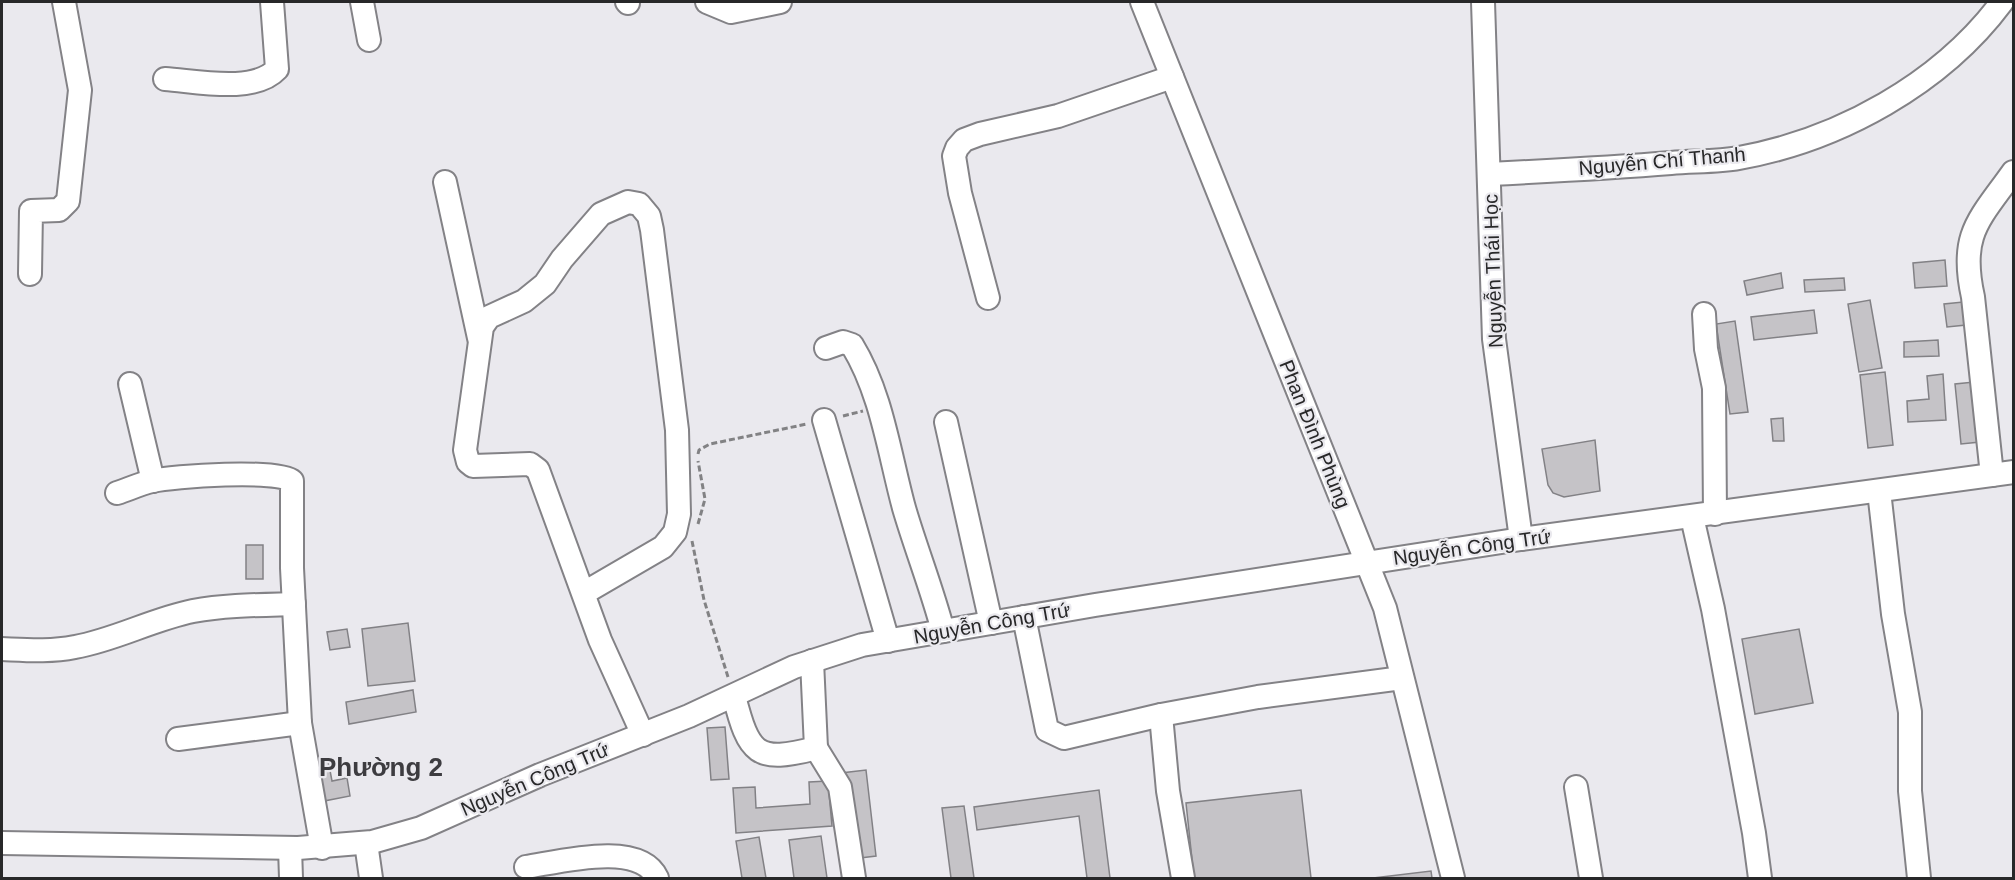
<svg xmlns="http://www.w3.org/2000/svg" width="2015" height="880" font-family="Arial,sans-serif">
  <style>
    .building { fill: #c5c3c7; stroke: #828185; stroke-width: 1.5 }
    .lines { fill: none; stroke-linecap: round; stroke-linejoin: round }
    .minor-casing { stroke: #838286; stroke-width: 26 }
    .path { stroke: #828284; stroke-width: 3; stroke-dasharray: 6 3; stroke-linecap: butt }
    .minor { stroke: #fff; stroke-width: 22 }
    .labels { text-anchor: middle; stroke-width: 4.5; stroke-linejoin: round; paint-order: stroke }
    .street-label { font-size: 20px; fill: #282829; stroke: #eae9ee }
    .district-label { font-size: 26px; font-weight: bold; fill: #3d3c40; stroke: #eae9ee }
  </style>
  <rect width="100%" height="100%" fill="#eae9ee"/>
  <g class="building">
    <polygon points="1945,260 1947,286 1915,288 1913,263"/>
    <polygon points="1781,273 1783,288 1747,295 1744,281"/>
    <polygon points="1844,278 1845,290 1805,292 1804,280"/>
    <polygon points="1870,300 1882,368 1859,372 1848,304"/>
    <polygon points="1963,302 1966,325 1947,327 1944,304"/>
    <polygon points="1814,310 1817,333 1754,340 1751,317"/>
    <polygon points="1735,321 1748,412 1730,414 1716,324"/>
    <polygon points="1938,340 1939,356 1904,357 1904,342"/>
    <polygon points="1885,372 1893,445 1868,448 1860,375"/>
    <polygon points="1943,374 1946,420 1908,422 1907,401 1929,399 1927,376"/>
    <polygon points="1974,382 1980,442 1961,444 1955,384"/>
    <polygon points="1783,418 1784,441 1773,441 1771,419"/>
    <polygon points="1595,440 1600,491 1564,497 1553,493 1548,485 1542,449"/>
    <rect x="246" y="545" width="17" height="34"/>
    <polygon points="408,623 415,681 368,686 362,629"/>
    <polygon points="347,629 350,647 330,650 327,632"/>
    <polygon points="1799,629 1813,703 1755,714 1742,639"/>
    <polygon points="413,690 416,712 349,724 346,702"/>
    <polygon points="725,727 729,779 711,780 707,728"/>
    <polygon points="328,760 332,781 347,778 350,796 324,801 316,763"/>
    <polygon points="866,770 876,856 852,859 841,773"/>
    <polygon points="828,781 832,826 736,833 733,788 755,787 756,808 810,804 809,782"/>
    <polygon points="1099,790 1110,878 1087,878 1079,816 977,830 974,807"/>
    <polygon points="1301,790 1311,878 1194,878 1186,803"/>
    <polygon points="964,806 974,878 951,878 942,808"/>
    <polygon points="821,836 827,878 794,878 789,840"/>
    <polygon points="759,837 766,878 742,878 736,841"/>
    <polygon points="1431,871 1432,878 1373,878"/>
  </g>
  <g class="lines">
    <g class="minor-casing">
      <g id="minor">
        <polyline points="362,2 369,40"/>
        <polyline points="627,2 628,3"/>
        <polyline points="707,2 731,12 780,2"/>
        <polyline points="1142,2 1385,608 1453,878"/>
        <polyline points="1483,2 1494,339 1521,539"/>
        <path d="M165,79C196,81 254,94 277,69L272,2"/>
        <path d="M1489,174C1550,171 1610,168 1671,163C1693,161 1717,162 1739,158C1839,140 1941,84 2002,2"/>
        <polyline points="445,182 479,338"/>
        <polyline points="30,274 31,211 59,210 68,201 80,90 64,2"/>
        <polyline points="988,298 960,193 954,156 957,148 964,140 980,134 1058,116 1172,77"/>
        <polyline points="1704,314 1706,349 1714,388 1715,514"/>
        <path d="M826,348L843,342L852,345C882,394 889,453 904,508C916,549 932,589 943,631"/>
        <polyline points="130,384 153,481"/>
        <polyline points="824,420 888,641"/>
        <polyline points="946,422 991,623"/>
        <path d="M1992,475L1973,297C1959,234 1979,220 2013,172"/>
        <polyline points="1879,491 1893,614 1910,712 1910,791 1919,878"/>
        <path d="M117,493C129,489 140,484 152,481C172,476 280,469 292,481V568L300,723L322,848"/>
        <polyline points="1692,517 1713,609 1754,833 1760,878"/>
        <polyline points="584,593 663,547 675,532 679,514 677,430 652,230 649,216 639,204 628,202 601,214 562,259 545,284 524,301 489,317 482,327 465,450 468,462 473,466 530,464 538,470 600,640 643,735"/>
        <polyline points="1024,617 1047,730 1064,738 1161,715"/>
        <path d="M2,649C26,650 50,652 75,647C115,640 153,619 193,611C226,605 260,605 294,604"/>
        <path d="M734,696C749,754 756,764 816,748L812,661"/>
        <polyline points="178,739 300,723"/>
        <polyline points="816,748 840,787 854,878"/>
        <polyline points="1576,787 1591,878"/>
        <polyline points="2,843 298,848 372,842 421,828 540,775 689,716 794,667 862,645 1095,605 1521,539 2014,472"/>
        <polyline points="366,843 371,878"/>
        <polyline points="290,848 291,878"/>
        <path d="M526,867C559,862 640,840 657,878"/>
        <polyline points="1183,878 1168,791 1161,715 1258,697 1402,678"/>
      </g>
    </g>
    <g class="path">
      <polyline points="843,416 863,411"/>
      <polyline points="698,454 699,450 710,444 807,424"/>
      <polyline points="698,524 705,499 698,461"/>
      <polyline points="692,541 704,600 728,677"/>
    </g>
    <use href="#minor" class="minor"/>
  </g>
  <g class="labels">
    <g class="street-label">
      <text transform="translate(1662 161) rotate(-5)" y="7">Nguyễn Chí Thanh</text>
      <text transform="translate(1493 271) rotate(-92)" y="7">Nguyễn Thái Học</text>
      <text transform="translate(1315 434) rotate(68)" y="7">Phan Đình Phùng</text>
      <text transform="translate(1472 547) rotate(-8)" y="7">Nguyễn Công Trứ</text>
      <text transform="translate(992 623) rotate(-10)" y="7">Nguyễn Công Trứ</text>
      <text transform="translate(535 779) rotate(-23)" y="7">Nguyễn Công Trứ</text>
    </g>
    <g class="district-label">
      <text x="381" y="776">Phường 2</text>
    </g>
  </g>
  <rect width="2015" height="880" fill="none" stroke="#282829" stroke-width="6"/>
</svg>
